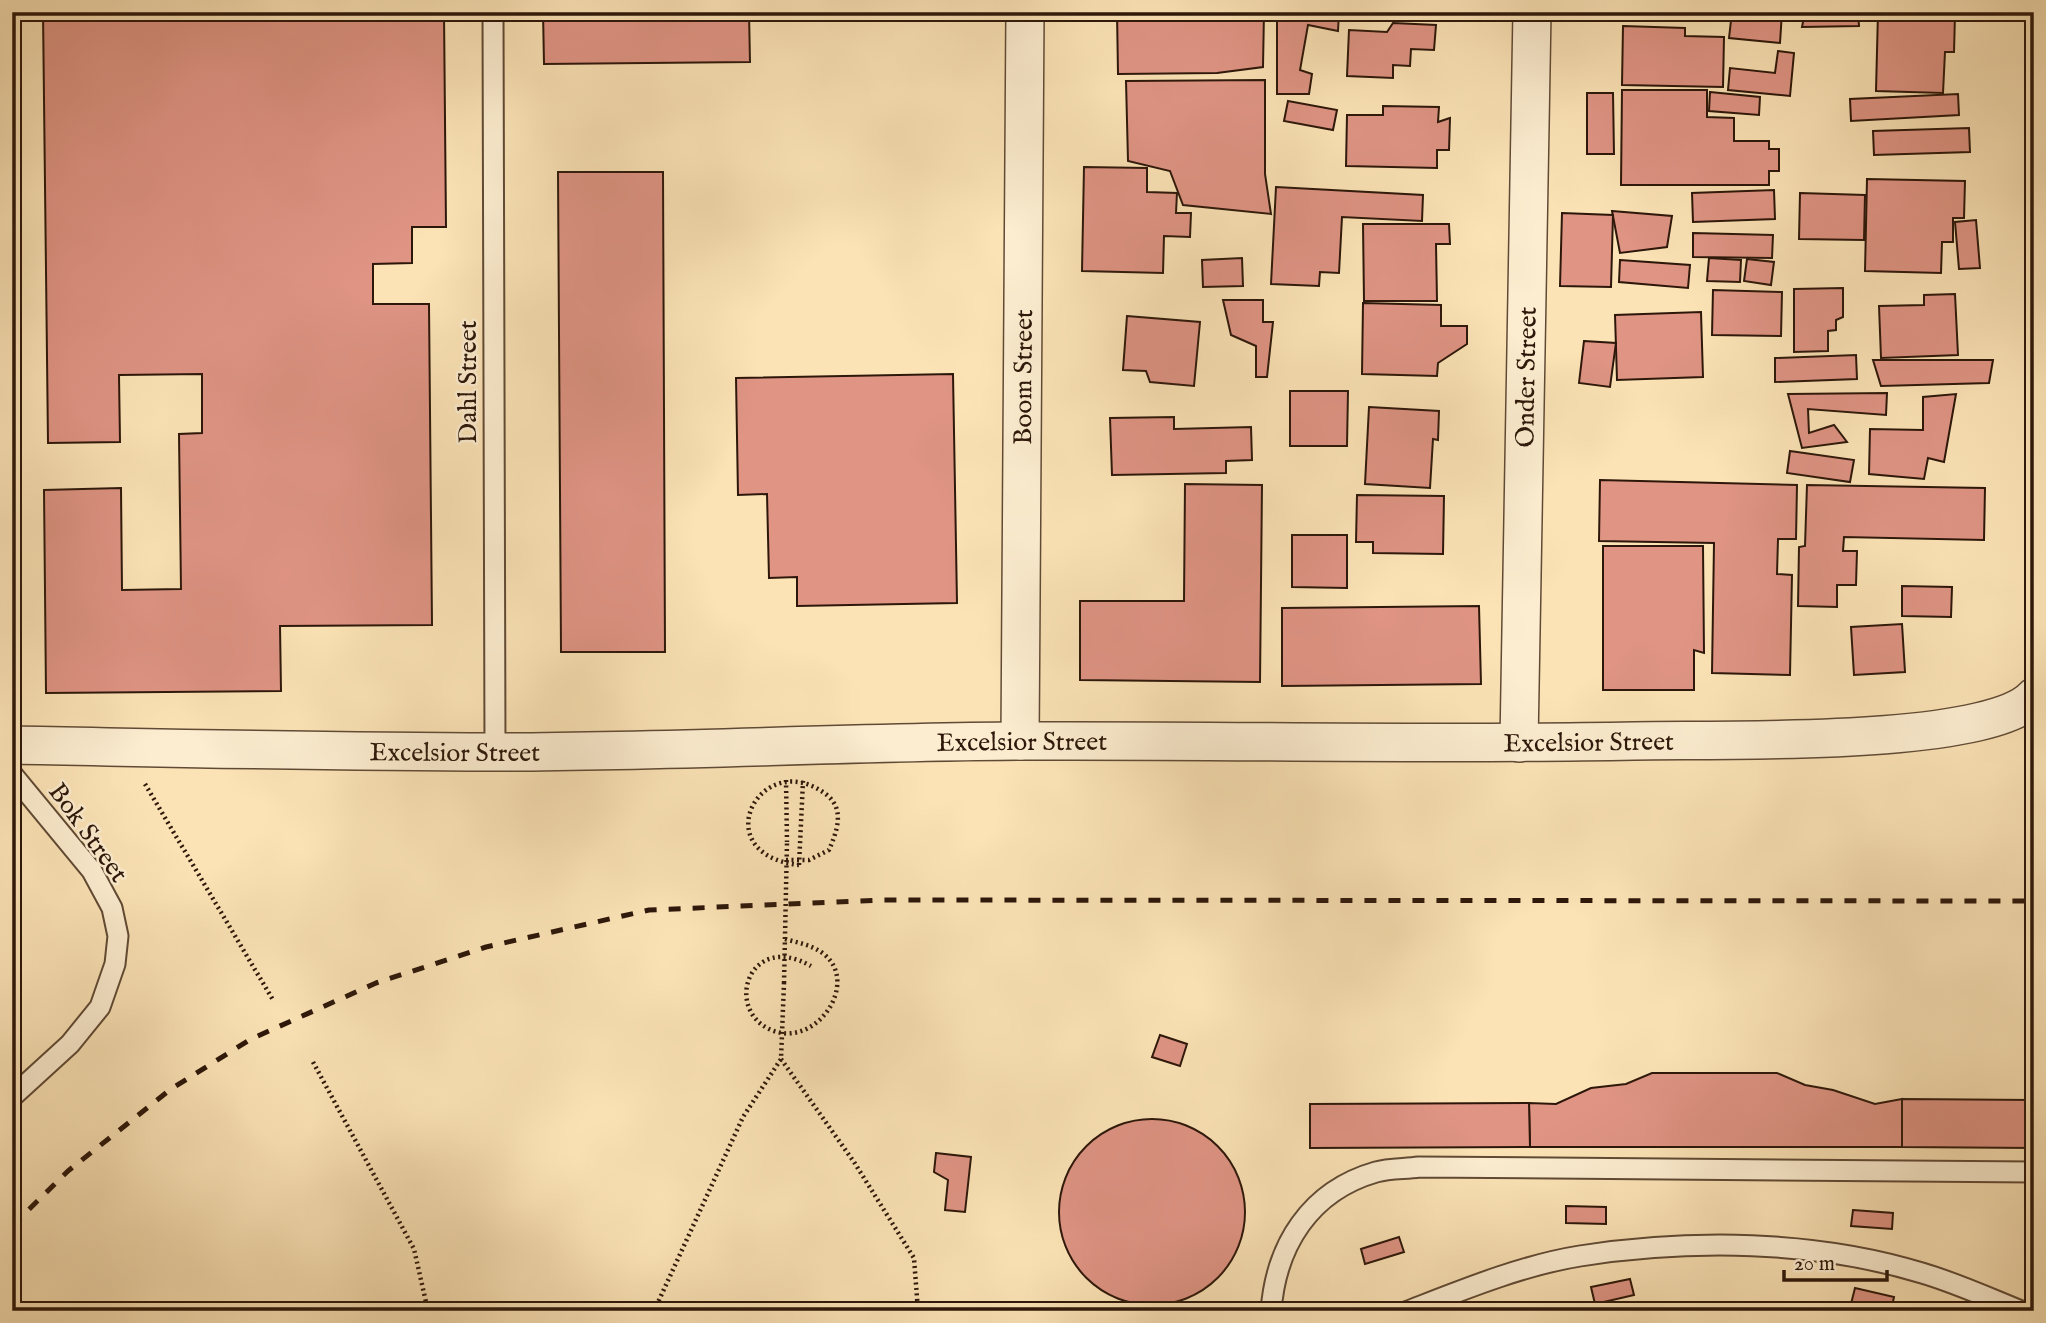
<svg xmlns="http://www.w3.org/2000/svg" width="2046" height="1323" font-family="'IM FELL English',serif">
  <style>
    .building { fill: #df9484; stroke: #2d170a; stroke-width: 2 }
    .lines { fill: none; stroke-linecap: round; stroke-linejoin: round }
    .lane-casing { stroke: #604a35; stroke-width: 23 }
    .street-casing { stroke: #604a35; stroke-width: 40 }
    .path { stroke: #2d170a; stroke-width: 4.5; stroke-dasharray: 2 3.5; stroke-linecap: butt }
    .lane { stroke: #fcedd0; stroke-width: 19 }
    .street { stroke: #fcedd0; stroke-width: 37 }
    .rail { stroke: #2d170a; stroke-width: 5; stroke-dasharray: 12 12; stroke-linecap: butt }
    .path-bridge { stroke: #2d170a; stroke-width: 4.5; stroke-dasharray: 2 3.5; stroke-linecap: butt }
    .labels { text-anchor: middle; stroke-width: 5; stroke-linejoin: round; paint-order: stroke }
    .street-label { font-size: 26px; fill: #2d170a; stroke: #fcedd0 }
  </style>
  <rect width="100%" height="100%" fill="#fbe3b6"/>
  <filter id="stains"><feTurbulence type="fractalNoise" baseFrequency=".00286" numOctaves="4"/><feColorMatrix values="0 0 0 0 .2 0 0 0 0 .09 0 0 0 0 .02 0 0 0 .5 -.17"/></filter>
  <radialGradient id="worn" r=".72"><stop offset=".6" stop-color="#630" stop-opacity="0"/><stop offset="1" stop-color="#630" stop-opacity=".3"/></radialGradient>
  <g class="building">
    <polygon points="43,12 444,12 446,227 412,227 412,263 373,264 373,304 429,304 432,625 280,626 281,691 46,693 44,490 121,488 122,590 181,589 179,434 202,433 202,374 119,375 120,442 48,443"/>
    <polygon points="543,12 749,12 750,62 544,64"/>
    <polygon points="1117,12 1264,12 1263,67 1217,73 1118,74"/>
    <polygon points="1277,12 1339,12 1338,31 1308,25 1300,70 1312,74 1309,94 1277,94"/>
    <polygon points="1732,12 1782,12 1780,43 1729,38"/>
    <polygon points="1805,12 1858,12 1859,26 1802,27"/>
    <polygon points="1878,12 1955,15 1954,52 1945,52 1943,93 1876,91"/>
    <polygon points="1393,23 1436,25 1434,50 1411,49 1410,66 1393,65 1393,78 1347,76 1349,30 1387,32"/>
    <polygon points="1623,26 1685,28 1685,36 1724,37 1723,87 1622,85"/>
    <polygon points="1778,51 1794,53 1790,96 1728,90 1730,68 1775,73"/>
    <polygon points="1265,80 1265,174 1271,214 1183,205 1170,171 1128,161 1126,81"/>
    <polygon points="1622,90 1707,90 1707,117 1734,118 1734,141 1769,141 1769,149 1779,149 1779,171 1769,171 1769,185 1621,185"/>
    <polygon points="1710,92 1760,97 1759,115 1709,111"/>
    <polygon points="1587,93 1613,93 1614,154 1587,154"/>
    <polygon points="1958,94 1959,115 1851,121 1850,99"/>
    <polygon points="1288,101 1337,110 1333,130 1284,121"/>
    <polygon points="1383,106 1439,107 1438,122 1450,118 1449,150 1437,150 1437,168 1346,166 1347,115 1383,115"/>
    <polygon points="1969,128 1970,152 1874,155 1873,131"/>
    <polygon points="1084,167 1147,168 1147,192 1177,193 1176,213 1191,213 1190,237 1164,236 1163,273 1082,271"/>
    <polygon points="558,172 663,172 665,652 561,652"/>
    <polygon points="1867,179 1965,181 1964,218 1953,218 1953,242 1942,242 1941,273 1865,271"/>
    <polygon points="1276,187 1423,195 1422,221 1342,217 1339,273 1320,272 1319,286 1271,284"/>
    <polygon points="1774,190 1775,219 1693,222 1692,193"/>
    <polygon points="1800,193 1865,195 1864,240 1799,239"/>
    <polygon points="1612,211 1672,216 1667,247 1620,253"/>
    <polygon points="1562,213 1613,215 1611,287 1560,286"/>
    <polygon points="1976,220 1980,268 1959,269 1955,222"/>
    <polygon points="1363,224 1449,224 1450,244 1436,244 1437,301 1364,301"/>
    <polygon points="1693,233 1773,235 1772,258 1693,257"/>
    <polygon points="1242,258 1243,286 1203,287 1202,260"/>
    <polygon points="1709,258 1741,260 1740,282 1707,281"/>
    <polygon points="1747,259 1774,262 1771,285 1744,281"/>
    <polygon points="1620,260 1690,265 1688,288 1619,282"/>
    <polygon points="1843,288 1843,317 1836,320 1836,330 1828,331 1828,351 1794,352 1794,289"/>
    <polygon points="1713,290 1782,292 1781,336 1712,335"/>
    <polygon points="1955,294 1958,355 1881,358 1879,306 1924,305 1924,295"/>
    <polygon points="1223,300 1263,300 1263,322 1273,322 1267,377 1256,377 1256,346 1231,335"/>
    <polygon points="1363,303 1441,305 1441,326 1467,326 1467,344 1438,363 1437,376 1362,374"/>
    <polygon points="1701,312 1703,377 1617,380 1615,315"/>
    <polygon points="1127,316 1200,322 1194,386 1150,382 1146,371 1123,370"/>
    <polygon points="1584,341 1616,343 1610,387 1579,383"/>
    <polygon points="1856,355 1857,379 1775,382 1775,358"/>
    <polygon points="1873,360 1993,360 1989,383 1881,386"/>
    <polygon points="953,374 957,603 797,606 797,577 769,578 767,494 738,495 736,378"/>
    <polygon points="1290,391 1348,391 1347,446 1290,446"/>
    <polygon points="1887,393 1886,415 1808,409 1809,433 1834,425 1847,442 1802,448 1788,394"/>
    <polygon points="1956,394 1944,462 1928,458 1924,479 1869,474 1870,429 1923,430 1923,397"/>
    <polygon points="1369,407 1439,411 1438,440 1433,439 1430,488 1365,484"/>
    <polygon points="1174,417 1174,429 1251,427 1252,460 1226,461 1226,473 1112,475 1110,418"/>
    <polygon points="1790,451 1854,460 1850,482 1787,473"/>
    <polygon points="1600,480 1797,485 1796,539 1778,539 1777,574 1792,575 1790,675 1712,673 1714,543 1599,541"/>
    <polygon points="1185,484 1262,485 1260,682 1080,680 1080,601 1184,601"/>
    <polygon points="1807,485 1985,488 1984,540 1844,537 1843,551 1857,551 1856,585 1837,585 1837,607 1798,606 1799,547 1805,546"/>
    <polygon points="1357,495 1444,496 1443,554 1373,553 1373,542 1356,542"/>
    <polygon points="1292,535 1347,535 1347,588 1292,587"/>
    <polygon points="1603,546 1703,546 1704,653 1694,650 1694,690 1603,690"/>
    <polygon points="1902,586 1952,587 1951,617 1902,616"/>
    <polygon points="1479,606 1481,684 1282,686 1282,608"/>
    <polygon points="1902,624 1905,672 1854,675 1851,627"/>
    <polygon points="1160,1035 1187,1044 1180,1066 1152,1057"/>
    <polygon points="1652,1073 1777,1073 1805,1085 1833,1090 1875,1104 1902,1099 1902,1147 1530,1147 1529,1103 1556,1104 1591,1088 1626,1084"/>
    <polygon points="1902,1099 2034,1100 2034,1148 1902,1147"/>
    <polygon points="1529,1103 1530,1147 1310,1148 1310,1104"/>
    <circle cx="1152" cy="1212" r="93"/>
    <polygon points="936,1153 971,1157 965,1212 945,1210 948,1180 934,1172"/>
    <polygon points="1566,1206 1606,1207 1606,1224 1566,1223"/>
    <polygon points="1853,1210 1893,1213 1892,1229 1851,1226"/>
    <polygon points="1399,1237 1404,1252 1365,1264 1361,1249"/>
    <polygon points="1630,1279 1634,1295 1595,1304 1591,1287"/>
    <polygon points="1855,1288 1894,1297 1891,1311 1851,1304"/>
  </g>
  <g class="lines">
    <g class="lane-casing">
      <g id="lane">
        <polyline points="493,12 495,752"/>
        <polyline points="12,774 92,871 112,908 118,936 115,964 100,1007 70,1044 12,1097"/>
        <path d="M1271,1311C1276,1245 1310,1191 1376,1172C1389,1168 1405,1169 1419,1167L2034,1172"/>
        <path d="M1408,1311C1462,1290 1523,1265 1580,1256C1691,1239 1814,1240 1922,1273C1956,1283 1989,1298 2021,1311"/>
      </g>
    </g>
    <g class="street-casing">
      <g id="street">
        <path id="s1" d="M1020,741L1025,12"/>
        <path id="s2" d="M1519,743L1532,12"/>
        <path id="s3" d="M12,745C172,748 332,752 492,752C668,752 845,742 1022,741C1226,740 1430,745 1634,741C1711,739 1987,748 2034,697"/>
      </g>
    </g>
    <g class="path">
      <polyline points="786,780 787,842"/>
      <polyline points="145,784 273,1000"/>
      <polyline points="799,865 803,781"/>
      <polyline points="781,1059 854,1162 914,1258 918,1311"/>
      <polyline points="313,1062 414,1249 428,1311"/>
      <polyline points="654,1311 743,1117 781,1059 784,983"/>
    </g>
    <use href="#lane" class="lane"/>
    <use href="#street" class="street"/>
    <polyline class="rail" points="12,1226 68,1171 171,1089 251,1039 376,983 486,947 649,910 883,900 2034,901"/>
    <g class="path-bridge">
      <path d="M786,860H809L829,850C837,831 845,810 827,795C761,744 703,854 799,865"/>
      <path d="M785,939C799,943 813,945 825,955C860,985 814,1051 769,1029C724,1007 750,931 811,966"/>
      <polyline points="784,983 787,842"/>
    </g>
  </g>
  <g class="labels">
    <g class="street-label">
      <text dy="9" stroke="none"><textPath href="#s1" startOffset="364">Boom Street</textPath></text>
      <text dy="9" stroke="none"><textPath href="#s2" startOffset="366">Onder Street</textPath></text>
      <text transform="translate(467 382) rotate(-90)" y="9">Dahl Street</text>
      <text dy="9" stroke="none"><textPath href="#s3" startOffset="1577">Excelsior Street</textPath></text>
      <text dy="9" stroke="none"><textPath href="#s3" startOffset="1010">Excelsior Street</textPath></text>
      <text dy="9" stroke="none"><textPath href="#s3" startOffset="443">Excelsior Street</textPath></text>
      <text transform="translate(89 832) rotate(54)" y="9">Bok Street</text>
    </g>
  </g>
  <rect width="2046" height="1323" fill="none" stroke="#fbe3b6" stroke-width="42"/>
  <rect x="14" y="14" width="2018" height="1295" fill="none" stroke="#2d170a" stroke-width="3.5"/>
  <rect x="21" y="21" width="2004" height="1281" fill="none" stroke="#2d170a" stroke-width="2"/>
  <path d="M1784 1270v10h103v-10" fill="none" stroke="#2d170a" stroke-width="3.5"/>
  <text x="1794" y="1270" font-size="21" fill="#2d170a" stroke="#fcedd0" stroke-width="5" paint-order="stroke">20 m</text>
  <rect width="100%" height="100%" filter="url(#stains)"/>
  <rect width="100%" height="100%" fill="url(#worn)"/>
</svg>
